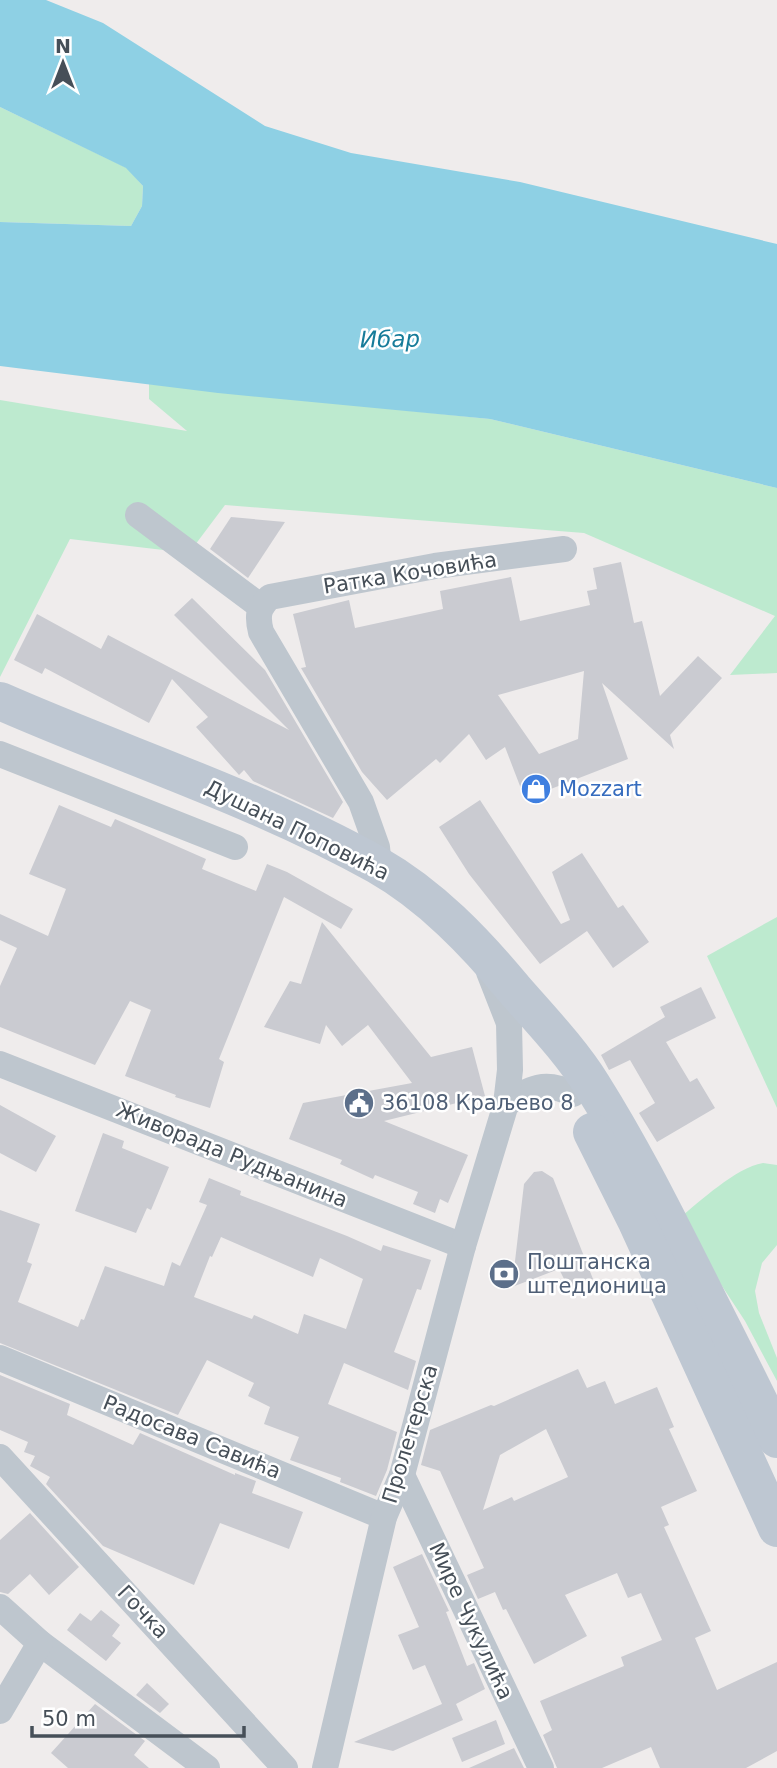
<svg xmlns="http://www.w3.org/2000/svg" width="777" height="1768" font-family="'DejaVu Sans',sans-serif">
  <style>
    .green { fill: #bdeacf }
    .water { fill: #8ed0e4 }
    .building { fill: #cacbd1; fill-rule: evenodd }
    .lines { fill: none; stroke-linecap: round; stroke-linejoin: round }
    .street { stroke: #bec6ce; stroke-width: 26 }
    .secondary { stroke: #bec7d2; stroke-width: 38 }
    .labels { text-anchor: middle; stroke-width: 5; stroke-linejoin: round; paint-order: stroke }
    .street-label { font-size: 21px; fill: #464f58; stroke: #fff }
    .shop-label { font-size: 21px; fill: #366cbe; stroke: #fff; text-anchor: start }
    .service-label { font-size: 21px; fill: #4e5e75; stroke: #fff; text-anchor: start }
    .water-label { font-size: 23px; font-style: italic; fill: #177c9a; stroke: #fff }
  </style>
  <rect width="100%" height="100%" fill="#efecec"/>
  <g class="green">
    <polygon points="0,107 127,168 143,186 142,206 131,226 0,222"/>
    <polygon points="149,384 490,419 777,488 777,673 730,675 775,616 584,533 225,505 189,553 70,539 0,677 0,400 187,431 149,399"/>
    <polygon points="777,917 777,1108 707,956"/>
    <path d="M763,1163L777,1165V1245L762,1263L755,1291L759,1313L777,1358V1381L745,1321L678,1219C701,1201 735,1168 763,1163Z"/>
  </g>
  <polygon class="water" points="0,0 46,0 103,23 265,126 351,153 520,182 777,244 777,488 490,419 218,393 0,366 0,222 131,226 142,206 143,186 126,168 0,107"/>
  <g class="building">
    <polygon points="231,517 285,522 248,578 210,549"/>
    <path d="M621,562L634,623L642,621L660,696L698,656L722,678L670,735L674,749L602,683L628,759L525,799L505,747L486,760L469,734L440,763L436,759L387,800L362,772L301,668L306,667L293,614L349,600L355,628L443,609L440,591L511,577L520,621L590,605L587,591L597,589L593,568ZM584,671L578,739L539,754L498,695Z"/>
    <polygon points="192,598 265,670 343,802 333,818 253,781 244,770 239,775 196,727 208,717 172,679 149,723 45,668 42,674 14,660 37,614 101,649 108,635 289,730 174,615"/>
    <polygon points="480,800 561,924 570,920 552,872 582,853 618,908 623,905 649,942 613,968 587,931 540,964 469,874 439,827"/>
    <polygon points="59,805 111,827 115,819 206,859 202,869 256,891 267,864 287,872 353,909 341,929 284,897 219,1059 224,1062 210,1108 175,1097 176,1095 125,1076 151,1010 130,1001 95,1065 0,1027 0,986 17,948 0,940 0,914 48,936 66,889 29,874"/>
    <polygon points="322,922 431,1057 472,1047 485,1096 384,1121 468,1155 448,1203 440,1199 435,1213 413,1204 418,1192 375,1175 373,1179 340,1164 342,1160 289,1139 303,1103 412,1083 368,1025 342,1046 326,1025 320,1044 264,1027 290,981 301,984"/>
    <polygon points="701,987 716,1018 666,1042 690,1082 697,1078 715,1108 657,1142 639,1113 655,1103 630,1060 609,1070 601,1055 665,1017 660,1007"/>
    <polygon points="0,1105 56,1136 36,1172 0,1153"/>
    <polygon points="103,1133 124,1141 122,1148 169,1167 151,1210 147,1208 136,1233 75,1211"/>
    <polygon points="542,1171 553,1178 593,1279 570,1291 559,1269 512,1287 524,1184 534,1172"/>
    <path d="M209,1178L241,1191L240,1195L347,1236L381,1251L383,1245L431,1260L421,1290L417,1289L394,1352L416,1361L408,1390L344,1363L328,1404L397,1432L387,1470L376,1496L340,1482L341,1478L290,1460L299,1437L264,1424L270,1407L248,1396L254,1383L207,1360L178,1415L0,1343V1210L40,1224L27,1262L32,1264L18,1302L78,1327L81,1319L84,1320L105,1266L164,1286L172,1262L180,1266L207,1205L199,1202ZM221,1237L313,1277L320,1258L363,1279L346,1329L304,1314L298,1334L254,1315L252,1319L194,1297L210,1256L212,1257Z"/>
    <path d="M578,1369L587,1388L605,1381L615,1404L657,1387L674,1427L669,1429L697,1491L661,1507L669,1525L664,1527L711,1631L695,1638L717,1690L777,1662V1751L746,1768H660L651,1747L602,1768H557L543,1735L552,1730L540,1701L624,1666L621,1657L662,1640L641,1593L628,1598L617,1573L565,1595L587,1636L534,1664L506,1609L503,1610L495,1592L478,1599L467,1575L484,1568L440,1471L421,1465L430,1430L491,1405L494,1406ZM546,1429L568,1477L514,1501L512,1497L483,1510L500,1455Z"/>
    <polygon points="0,1375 70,1404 67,1415 133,1445 140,1433 235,1475 235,1473 256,1481 252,1493 303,1512 289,1549 220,1523 194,1585 103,1546 46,1484 50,1477 30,1466 35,1456 24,1452 28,1442 0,1430"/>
    <polygon points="30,1513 79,1567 49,1595 30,1574 8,1594 0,1592 0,1540"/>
    <polygon points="422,1554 449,1611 446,1612 467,1666 474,1663 485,1689 456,1704 463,1720 393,1751 354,1742 442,1704 425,1665 413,1670 398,1635 419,1627 393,1567"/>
    <polygon points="101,1610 120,1625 112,1636 121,1643 106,1661 67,1630 80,1613 91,1621"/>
    <polygon points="147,1683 169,1704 160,1713 136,1695"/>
    <polygon points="95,1704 145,1741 134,1755 149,1768 68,1768 51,1753"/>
    <polygon points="496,1720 505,1744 462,1762 452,1738"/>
    <polygon points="514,1748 524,1768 469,1768"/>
  </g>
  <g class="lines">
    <g class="street">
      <polyline points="138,515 260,606"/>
      <polyline points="0,754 235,847"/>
      <path d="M379,866L377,847L361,802L261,632C257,616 258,608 270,597L435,566L564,549"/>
      <polyline points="0,1064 463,1246"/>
      <path d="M506,1104C531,1088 545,1080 573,1094"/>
      <polyline points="0,1358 384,1517"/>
      <polyline points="0,1457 285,1768"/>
      <polyline points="402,1475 541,1768"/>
      <polyline points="0,1607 40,1643 207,1768"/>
      <polyline points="0,1711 40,1643"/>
      <polyline points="325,1768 384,1517 402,1475 463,1246 506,1104 510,1070 509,1023 489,972"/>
    </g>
    <g class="secondary">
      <path d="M0,701C125,756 257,798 377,865C430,895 475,942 514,989C541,1020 570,1050 592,1085C633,1150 667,1219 702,1288C727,1338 753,1388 777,1439"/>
      <polyline points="592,1132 637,1222 777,1528"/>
    </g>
  </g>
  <defs>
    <g id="shop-disc" transform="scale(1.575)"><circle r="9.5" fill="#3f7fe0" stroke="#fff"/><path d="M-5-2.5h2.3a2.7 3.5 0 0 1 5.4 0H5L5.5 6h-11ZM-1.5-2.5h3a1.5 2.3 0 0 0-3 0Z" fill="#fff"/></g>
    <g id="civic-disc" transform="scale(1.575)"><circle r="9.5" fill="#5c6f8a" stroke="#fff"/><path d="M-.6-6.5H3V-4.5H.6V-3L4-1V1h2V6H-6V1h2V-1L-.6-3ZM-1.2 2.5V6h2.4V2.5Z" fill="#fff"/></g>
    <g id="bank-disc" transform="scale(1.575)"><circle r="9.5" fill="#5c6f8a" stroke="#fff"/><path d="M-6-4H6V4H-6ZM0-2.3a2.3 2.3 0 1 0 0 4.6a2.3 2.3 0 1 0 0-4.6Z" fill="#fff"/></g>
  </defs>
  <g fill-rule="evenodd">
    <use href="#shop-disc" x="536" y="789"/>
    <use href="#civic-disc" x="359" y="1103"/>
    <use href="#bank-disc" x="504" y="1274"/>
  </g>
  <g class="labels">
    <g class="street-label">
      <text transform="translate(410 573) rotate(-9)" y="7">Ратка Кочовића</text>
      <text transform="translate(297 830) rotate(26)" y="7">Душана Поповића</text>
      <text transform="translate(232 1155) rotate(22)" y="7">Живорада Рудњанина</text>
      <text transform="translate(410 1434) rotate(-73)" y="7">Пролетерска</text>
      <text transform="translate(192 1437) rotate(22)" y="7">Радосава Савића</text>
      <text transform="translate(143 1612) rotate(47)" y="7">Гочка</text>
      <text transform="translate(471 1621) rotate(65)" y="7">Мире Чукулића</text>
    </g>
    <g class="shop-label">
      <text x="559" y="796">Mozzart</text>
    </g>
    <g class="service-label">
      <text x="382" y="1110">36108 Краљево 8</text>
      <text x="527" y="1269">Поштанска<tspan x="527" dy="24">штедионица</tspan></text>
    </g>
    <g class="water-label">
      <text transform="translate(390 339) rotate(-1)" y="8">Ибар</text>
    </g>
  </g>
  <g transform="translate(63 63)" stroke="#ffffff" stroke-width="5" paint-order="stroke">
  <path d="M0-5L12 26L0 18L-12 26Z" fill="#464f58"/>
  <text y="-10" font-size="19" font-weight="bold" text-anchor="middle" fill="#464f58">N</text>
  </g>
  <path d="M32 1726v10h212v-10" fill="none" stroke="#464f58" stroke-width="3.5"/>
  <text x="42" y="1726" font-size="21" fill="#464f58" stroke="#ffffff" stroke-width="5" paint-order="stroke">50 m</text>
</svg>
